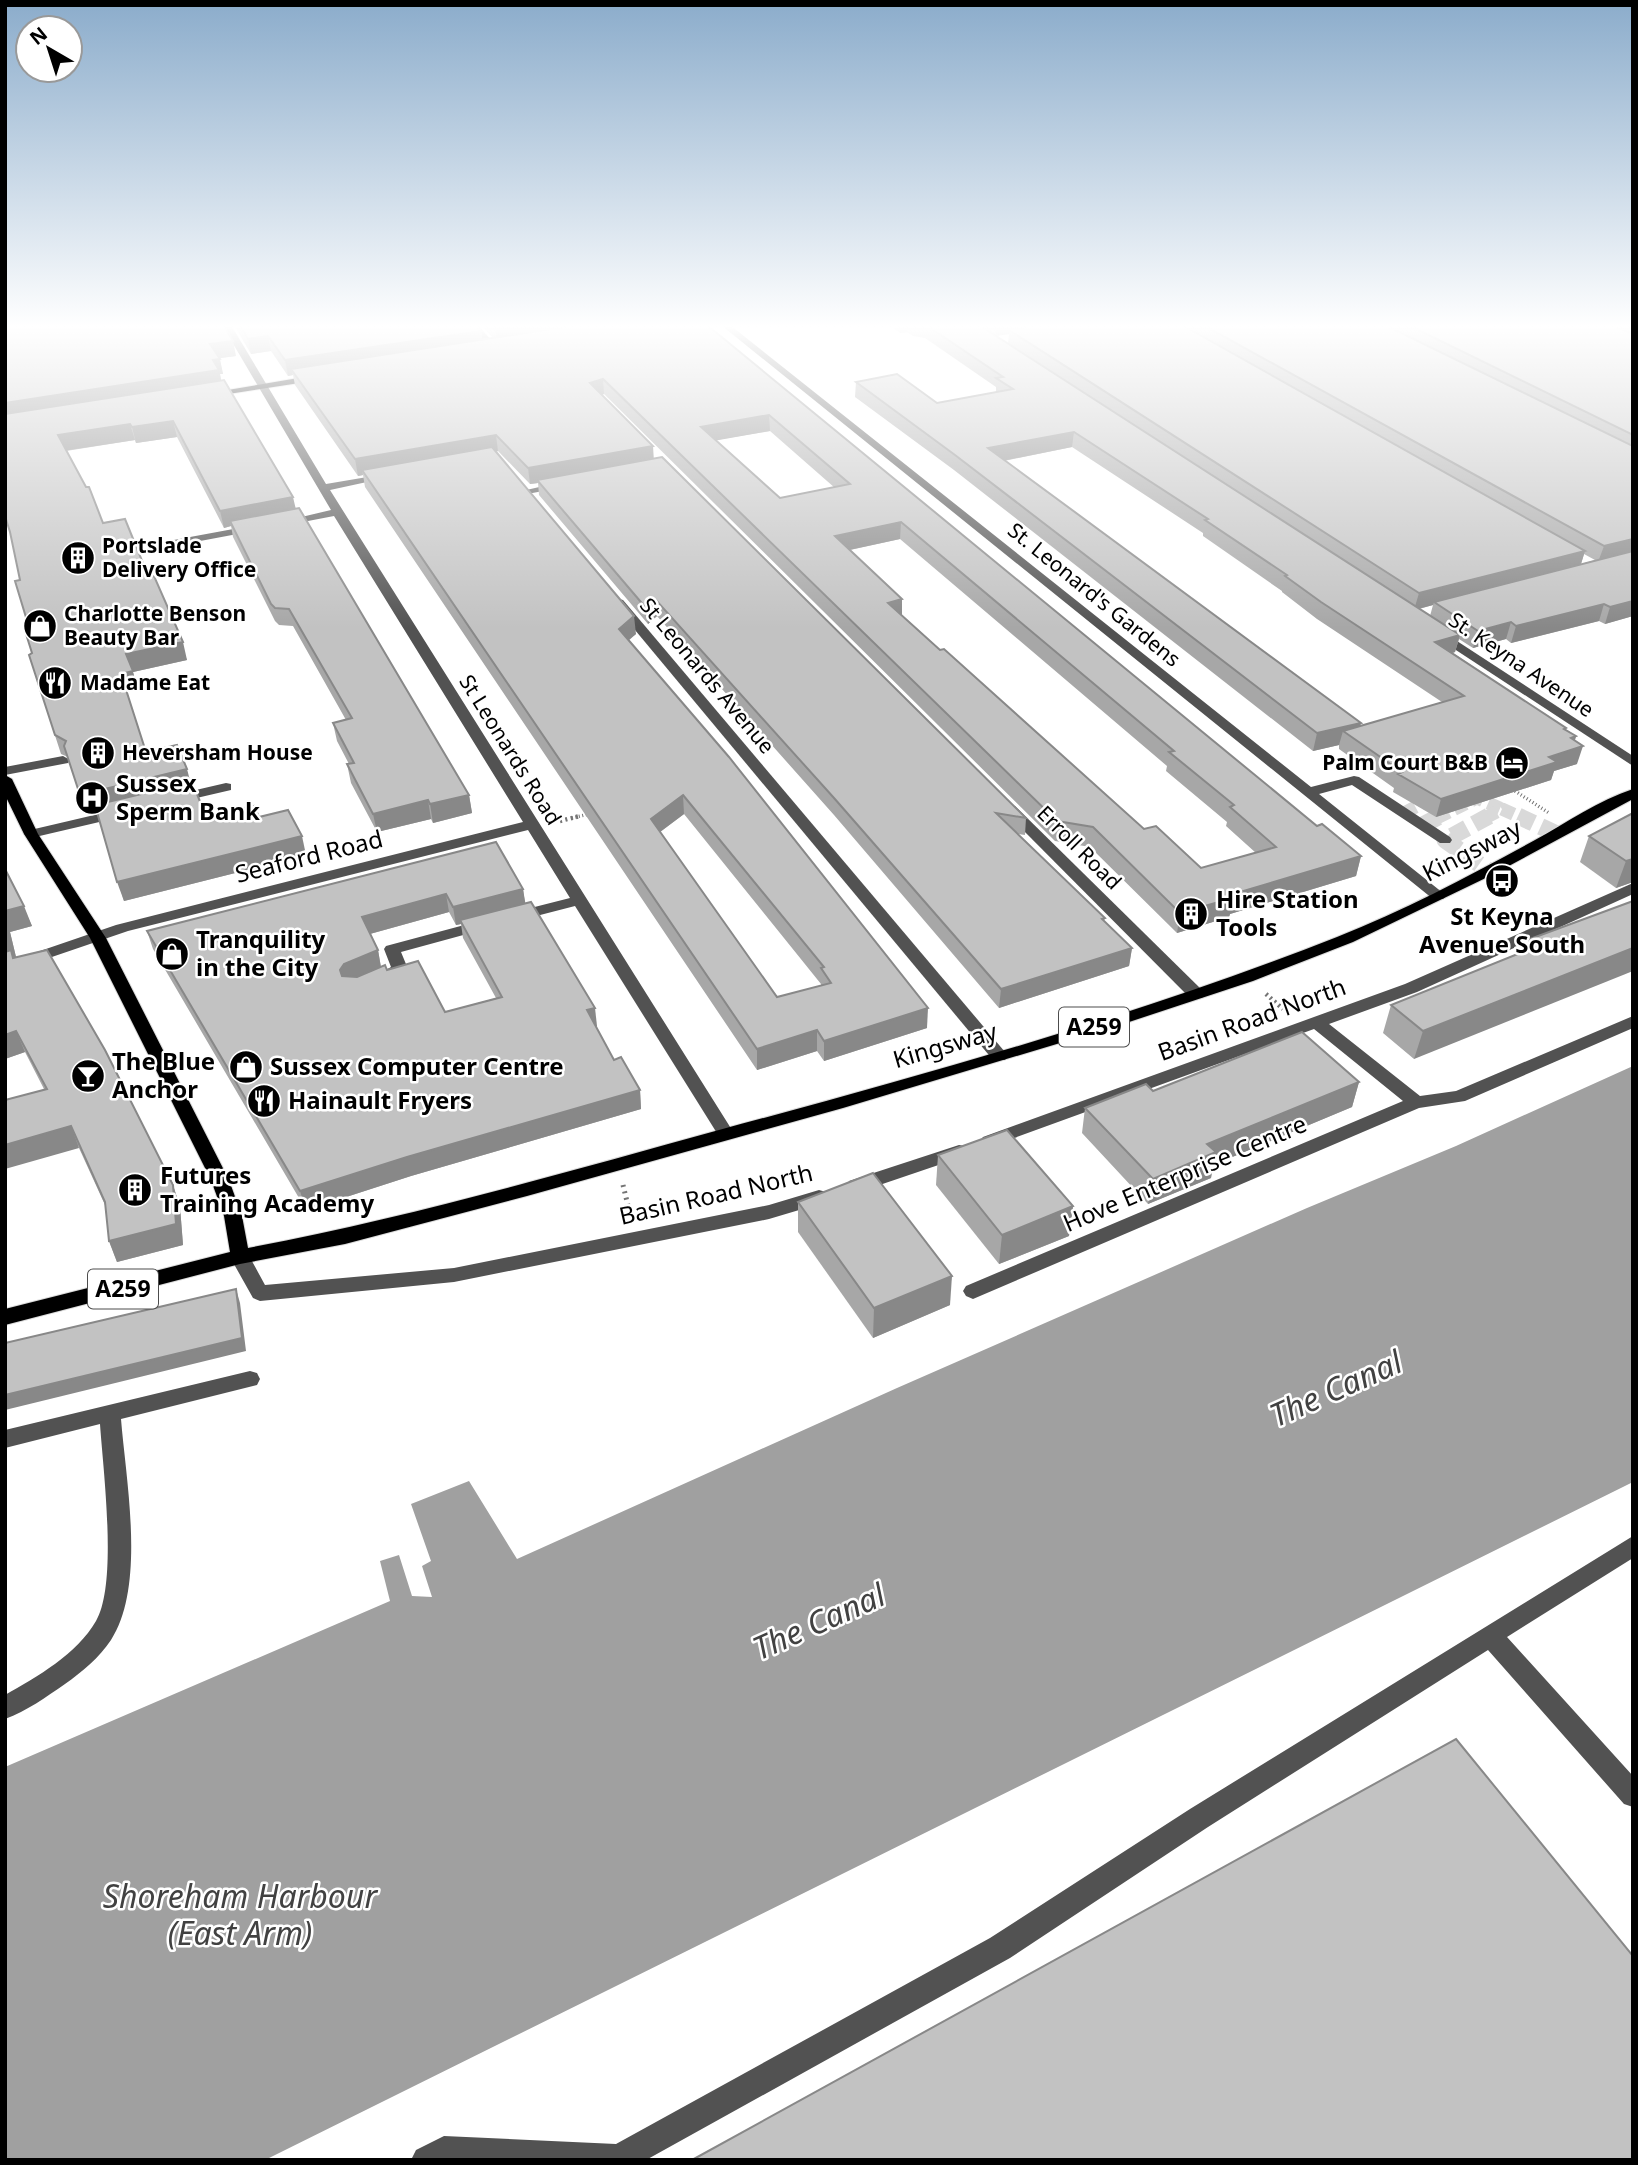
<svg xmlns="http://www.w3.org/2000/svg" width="1638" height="2165" font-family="'Noto Sans',sans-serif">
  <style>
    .water { fill: #a0a0a0 }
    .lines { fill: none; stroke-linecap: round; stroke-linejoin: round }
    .minor-tunnel-far1 { stroke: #d9d9d9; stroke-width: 13; stroke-dasharray: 13 6; stroke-linecap: butt }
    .minor-tunnel { stroke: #d9d9d9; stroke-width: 17; stroke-dasharray: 17 8; stroke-linecap: butt }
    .major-casing { stroke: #dbdbdb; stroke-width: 2 }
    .path-far2 { stroke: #747474; stroke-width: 3.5; stroke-dasharray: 1 2.5; stroke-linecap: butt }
    .path-far1 { stroke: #747474; stroke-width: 4.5; stroke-dasharray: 2 3.5; stroke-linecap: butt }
    .path { stroke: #747474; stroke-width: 5; stroke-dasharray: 2 4.5; stroke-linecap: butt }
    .minor { fill: #525252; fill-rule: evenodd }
    .major { fill: #000; fill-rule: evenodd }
    .wall { fill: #a7a7a7; fill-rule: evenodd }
    .shaded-wall { fill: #888 }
    .building { fill: #c2c2c2; stroke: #888; stroke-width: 2; fill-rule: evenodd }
    .labels { text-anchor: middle; stroke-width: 5; stroke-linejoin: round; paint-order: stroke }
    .far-poi-label { font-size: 21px; font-weight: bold; fill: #000; stroke: #fff; text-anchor: start }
    .far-street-label { font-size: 21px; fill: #000; stroke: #fff }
    .shield { fill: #fff; stroke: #4c4c4c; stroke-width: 2 }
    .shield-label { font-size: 23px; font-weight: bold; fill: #000 }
    .poi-label { font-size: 24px; font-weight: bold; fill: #000; stroke: #fff; text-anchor: start }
    .street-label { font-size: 24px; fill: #000; stroke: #fff }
    .near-water-label { font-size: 32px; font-style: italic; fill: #414141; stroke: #fff }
  </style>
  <rect width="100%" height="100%" fill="#fff"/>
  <polygon class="water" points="1633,1066 1633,1482 265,2160 5,2160 5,1767 390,1601 380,1561 399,1555 412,1596 432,1597 422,1566 431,1561 411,1504 469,1481 517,1559 897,1388 1307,1208 1456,1146"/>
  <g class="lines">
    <g class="minor-tunnel-far1">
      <polyline points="1404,813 1438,795"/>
      <polyline points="1437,818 1477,798 1502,809"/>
      <polyline points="1485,818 1502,809 1522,818"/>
    </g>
    <g class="minor-tunnel">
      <polyline points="1489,816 1445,840 1489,871"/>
      <polyline points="1518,816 1557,834"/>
      <polyline points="1423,825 1440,816"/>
    </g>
    <g class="major-casing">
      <g id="major">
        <polygon points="316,375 321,378 319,380 209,397 204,394"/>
        <path d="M5,775L12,779L38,834L106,938L229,1180L242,1216L248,1248C407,1218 563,1173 719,1130C927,1074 1137,1016 1337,937C1405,910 1471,875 1535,840C1566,823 1599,800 1633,789V799L1494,874L1353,942L1253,981L1120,1025L843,1108L527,1196L345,1244L240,1264L5,1325V1309L230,1252L224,1216L211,1180L90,938L24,834L5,795Z"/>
      </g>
    </g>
    <g class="path-far2">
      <polyline points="1512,789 1549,813"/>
      <polyline points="572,818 589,814"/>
    </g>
    <g class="path-far1">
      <polyline points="560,821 580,816"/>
      <polyline points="1266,994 1283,1009"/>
    </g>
    <polyline class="path" points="623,1185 630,1214"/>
    <g class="minor">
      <polygon points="222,325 231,325 326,484 385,474 390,477 330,490 732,1130 735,1134 732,1138 720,1138 575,906 513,922 505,917 507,914 570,898 528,830 128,931 5,973 5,963 116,925 523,822 334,516 282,526 276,523 331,510"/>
      <polygon points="469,325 478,325 497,347 497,351 491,351"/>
      <polygon points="721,325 730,325 1311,787 1354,776 1359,777 1450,837 1452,840 1450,843 1440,843 1352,785 1319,794 1443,893 1446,896 1443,899 1433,899"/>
      <polygon points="561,482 566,485 565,487 527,494 522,491"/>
      <polygon points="255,525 259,526 259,530 163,548 157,545 163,542"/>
      <polygon points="619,599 623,600 1005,1052 1008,1056 1005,1060 993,1060 615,606 613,603"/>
      <polygon points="1437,628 1633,756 1633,766 1433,635 1431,632"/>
      <polygon points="63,756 70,760 68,763 5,775 5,767"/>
      <polygon points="226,783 231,784 231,790 175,803 168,799 170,796"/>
      <polygon points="1010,805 1015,806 1202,990 1204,994 1202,998 1190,998 1005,812 1003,809"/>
      <polygon points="120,809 125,810 127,813 125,816 31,838 24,834 26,831"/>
      <polygon points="1633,883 1633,894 1417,992 1329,1024 1420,1096 1456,1091 1633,1016 1633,1028 1465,1101 1419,1108 980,1296 973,1299 966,1296 963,1291 966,1286 1403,1101 1314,1029 995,1145 983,1145 980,1141 983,1137 1405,984"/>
      <polygon points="483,920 489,922 491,925 489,928 401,952 408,969 406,973 382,982 374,977 391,967 384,949 386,946"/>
      <polygon points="959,1145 965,1146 968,1151 965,1156 856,1193 849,1191 847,1186 849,1181"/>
      <polygon points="819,1190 826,1192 828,1197 826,1202 769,1219 454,1282 260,1301 253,1298 230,1257 233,1252 240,1250 247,1252 265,1285 454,1268 769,1205"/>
      <path d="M250,1371L257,1373L260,1379L257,1385L121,1419C126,1481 146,1586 111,1640C99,1658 82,1672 65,1684C46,1697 27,1711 5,1719V1695C37,1677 77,1654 96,1621C118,1584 103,1469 100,1424L5,1448V1430Z"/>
      <polygon points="1633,1536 1633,1558 1507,1637 1633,1776 1633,1807 1624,1804 1488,1650 1208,1827 1010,1958 646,2160 411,2160 416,2150 444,2136 616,2144 990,1938 1190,1809"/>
    </g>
    <use href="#major" class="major"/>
  </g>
  <g class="wall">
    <polygon points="5,325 236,356 219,358 223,374 220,374 221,380 296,509 469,795 472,813 433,823 431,819 377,832 351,783 347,764 349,764 337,741 333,723 346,720 293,626 279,625 275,621 233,537 231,526 224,528 177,437 136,443 135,440 66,451 103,523 149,578 187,660 133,672 138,690 127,692 146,752 191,783 206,816 259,817 306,855 124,901 97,811 86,814 68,757 61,754 29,655 32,653 20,580"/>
    <path d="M234,325H476L481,331L482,340L493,338L481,325H707L1317,826L1361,856L1356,876L1230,914L1229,917L1177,933L1090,847L1055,841L604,394L602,395L653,446V459L1026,818L1025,835L1018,834L1105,918L1104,921L1132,948L1129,966L999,1008L834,815L657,616L648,624L539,495L538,483L530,484L498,451L496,452L636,634L628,640L927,1028L824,1061L817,1051L757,1070L365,487L363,475L358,476L295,385L293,375L288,376L271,351L251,354ZM770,431L835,488L780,498L716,440ZM900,539L1167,766L1166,771L1227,822L1226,826L1256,853L1201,868L1144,829L940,650L902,616L850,550ZM684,814L821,984V986L777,997L660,832Z"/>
    <path d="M889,325H1633V616L1605,624L1599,621L1511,643L1506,639L1473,648L1459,639L1455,652L1453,653L1576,736L1575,740L1577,764L1554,771L1551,780L1436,817L1393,792L1394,788L1339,749V745L1313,751L954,470L855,397L856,382L937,403L996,392V387L925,338L913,336L907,332L900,333ZM1006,334H1009L1008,343L997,336ZM1072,447L1203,533V536L1282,591V592L1317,619L1442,702L1360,726L1361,723L1004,461ZM1584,554L1595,560L1581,564ZM1433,605L1430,616L1419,609Z"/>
    <polygon points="1633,813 1633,882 1616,888 1580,862 1589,836"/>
    <path d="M496,842L523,889L525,904L597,1026H596L614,1060L640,1090L641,1109L411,1176L306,1210L153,949L147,931ZM449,912L456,925L461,924L463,938L496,998L445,1012L387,970L381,967L378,950L370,934Z"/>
    <polygon points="5,869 32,926 10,932 16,957 14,957 173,1185 180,1207 183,1245 117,1262 109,1241 105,1205 79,1148 44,1089 25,1052 5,1059"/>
    <polygon points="1633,901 1414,1059 1383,1033 1391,1005 1526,951 1530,939"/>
    <polygon points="1359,1082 1352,1107 1213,1165 1211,1178 1148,1204 1082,1133 1085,1108 1153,1091"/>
    <polygon points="938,1155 1073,1206 1069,1236 999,1264 936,1185"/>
    <polygon points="798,1202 950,1305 873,1338 798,1232"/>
  </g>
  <g class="shaded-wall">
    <polygon points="519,325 616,325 497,343 495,328"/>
    <polygon points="900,325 907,325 907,332 900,333"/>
    <polygon points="996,325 1060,325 1009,330 1009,334 996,336"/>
    <polygon points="481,331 483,345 291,369 293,375 288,376 285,360"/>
    <polygon points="268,336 271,351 251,354 248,339"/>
    <polygon points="233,341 236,356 214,359 210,344"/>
    <polygon points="220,359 223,374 220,374 222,386 5,420 5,403"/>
    <polygon points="603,379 604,394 591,398 590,383"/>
    <polygon points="769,415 770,431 702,443 701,427"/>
    <polygon points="173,421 177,437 136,443 132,427"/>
    <polygon points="130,424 135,440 63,451 58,435"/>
    <polygon points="1074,432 1072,447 987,464 988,448"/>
    <polygon points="496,435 498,451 365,475 362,470 363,475 358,476 355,459"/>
    <polygon points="653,446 654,462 537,480 538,483 530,484 528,468"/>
    <polygon points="293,497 297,514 230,521 231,526 224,528 220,511"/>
    <polygon points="901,522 900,539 835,553 835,536"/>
    <polygon points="1633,539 1633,554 1598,562 1604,546"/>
    <polygon points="1585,551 1580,567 1434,602 1433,605 1414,610 1419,593"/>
    <polygon points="902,599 902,616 888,603"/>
    <polygon points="656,600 657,616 648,624 646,608"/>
    <polygon points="1633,601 1633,616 1605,624 1610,607"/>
    <polygon points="1604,604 1599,621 1511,643 1516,626"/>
    <polygon points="634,616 636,634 620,648 619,629"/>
    <polygon points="1511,622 1506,639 1473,648 1478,631"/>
    <polygon points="1460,635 1455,652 1431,659 1435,642"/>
    <polygon points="183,642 187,660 133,672 138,690 126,692 121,674 126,654"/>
    <polygon points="1361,723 1356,740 1343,731 1339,745 1313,751 1317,733"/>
    <polygon points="1576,736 1572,750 1583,746 1577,764 1554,771 1551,780 1436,817 1441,799 1549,757 1571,738"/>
    <polygon points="187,769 192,788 86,814 80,795"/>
    <polygon points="469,795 472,813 433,823 430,804"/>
    <polygon points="683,795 684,814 652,838 651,819"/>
    <polygon points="428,800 431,819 377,832 373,814"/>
    <polygon points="302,836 306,855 124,901 117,882"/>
    <polygon points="1361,856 1356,876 1230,914 1229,917 1177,933 1180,913 1230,895"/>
    <polygon points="1633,859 1633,882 1616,888 1626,861"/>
    <polygon points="523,889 526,907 460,920 461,924 456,925 453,907"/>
    <polygon points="446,894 449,912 366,935 362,917"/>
    <polygon points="24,906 32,926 10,932 16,957 5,961 5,911"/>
    <polygon points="1132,948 1129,966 999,1008 1001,989"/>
    <polygon points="1633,948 1633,971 1414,1059 1423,1031"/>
    <polygon points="378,950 381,968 345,988 340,970 344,964"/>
    <polygon points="595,1008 597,1026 589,1028 587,1010"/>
    <polygon points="928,1008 927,1028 824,1061 824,1041"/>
    <polygon points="817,1030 817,1051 757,1070 757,1049"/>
    <polygon points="16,1031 25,1052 5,1059 5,1035"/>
    <polygon points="1359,1082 1352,1107 1213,1165 1211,1178 1148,1204 1153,1179 1207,1144"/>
    <polygon points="640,1090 641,1109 411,1176 306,1210 300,1191 407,1157"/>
    <polygon points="71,1126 79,1148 5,1169 5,1145"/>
    <polygon points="173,1185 180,1207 183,1245 117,1262 109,1241"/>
    <polygon points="1073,1206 1069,1236 999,1264 1002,1235"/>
    <polygon points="952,1276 950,1305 873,1338 874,1308"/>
    <polygon points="236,1289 240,1303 246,1351 5,1410 5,1395"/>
  </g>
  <g class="building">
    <polygon points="5,325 223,325 233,341 210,344 220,359 213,360 219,370 5,403"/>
    <polygon points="240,325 476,325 481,331 285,360 268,336 248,339"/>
    <polygon points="492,325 519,325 495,328"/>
    <path d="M577,325H707L1317,826L1322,824L1361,856L1230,895L1233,898L1180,913L1093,827L1057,821L603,379L590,383L653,446L528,468L496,435L355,459L291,369ZM769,415L850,484L780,498L701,427ZM901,522L1174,751L1169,752L1234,805L1230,807L1276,847L1201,868L1156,826L1144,829L944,649L940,650L888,603L902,599L835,536Z"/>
    <polygon points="926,325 979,325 1460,635 1435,642 1566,728 1564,729 1576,736 1571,738 1583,746 1549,757 1557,762 1441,799 1398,774 1402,772 1343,731 1464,696 1321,602 1285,576 1287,575 1205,520 1208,519 1074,432 988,448 1361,723 1317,733 955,455 856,382 897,374 937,403 1013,389 996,378 1003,377"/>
    <polygon points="1037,325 1182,325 1585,551 1419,593 1009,330"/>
    <polygon points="1203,325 1385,325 1633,446 1633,539 1604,546"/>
    <polygon points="1408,325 1611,325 1633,334 1633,435"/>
    <polygon points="224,380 293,497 220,511 173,421 132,427 130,424 58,435 86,487 89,487 103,523 125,519 149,578 154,576 183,642 126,654 133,671 121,674 146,752 177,745 187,769 80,795 64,746 66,741 55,735 29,655 32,653 26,634 29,633 28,624 15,581 20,580 10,532 5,516 5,414"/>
    <path d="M492,447L634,616L619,629L729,757L928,1008L824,1041L817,1030L757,1049L362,470ZM683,795L824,967L821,968L831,983L777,997L651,819Z"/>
    <polygon points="662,457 1026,818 996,813 1105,918 1102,919 1132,948 1001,989 834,798 656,600 646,608 537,480"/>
    <polygon points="299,508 469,795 430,804 428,800 373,814 347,764 354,763 333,723 352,718 289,609 275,608 271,604 230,521"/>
    <polygon points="1633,551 1633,601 1610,607 1604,604 1516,626 1511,622 1478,631 1434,602"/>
    <polygon points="192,782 206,816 254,806 259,817 288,810 302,836 117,882 95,805"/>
    <polygon points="1633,813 1633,859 1626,861 1589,836"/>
    <polygon points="496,842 523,889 453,907 446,894 362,917 378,950 344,964 340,970 342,976 357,977 385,965 387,970 418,961 445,1012 502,997 460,920 531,902 595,1008 587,1010 614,1060 621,1057 640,1090 407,1157 300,1191 147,931"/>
    <polygon points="5,869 24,906 5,911"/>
    <polygon points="1633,901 1633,948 1423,1031 1391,1005 1540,945 1530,939"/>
    <polygon points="11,950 13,958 47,950 105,1050 173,1185 176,1224 109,1241 105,1202 71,1126 5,1145 5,1100 47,1089 16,1031 5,1035 5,952"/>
    <polygon points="1302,1032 1359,1082 1207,1144 1216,1152 1153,1179 1085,1108 1146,1084 1153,1091"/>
    <polygon points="1007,1130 1073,1206 1002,1235 938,1155"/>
    <polygon points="873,1173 952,1276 874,1308 798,1202"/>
    <polygon points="236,1289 242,1338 5,1395 5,1343"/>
    <polygon points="1456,1739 1633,1956 1633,2160 692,2160"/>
  </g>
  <linearGradient id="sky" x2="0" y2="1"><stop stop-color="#8baccb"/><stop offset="0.52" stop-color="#fff"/><stop offset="1" stop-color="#fff" stop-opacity="0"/></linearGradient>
  <rect width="1638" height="628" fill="url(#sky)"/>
  <defs>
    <g id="building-disc" transform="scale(1.75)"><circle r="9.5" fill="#000" stroke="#fff"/><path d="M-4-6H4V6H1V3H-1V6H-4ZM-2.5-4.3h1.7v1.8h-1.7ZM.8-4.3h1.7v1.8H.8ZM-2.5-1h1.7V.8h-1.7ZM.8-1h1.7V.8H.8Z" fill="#fff"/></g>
    <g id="shop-disc" transform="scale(1.75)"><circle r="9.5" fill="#000" stroke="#fff"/><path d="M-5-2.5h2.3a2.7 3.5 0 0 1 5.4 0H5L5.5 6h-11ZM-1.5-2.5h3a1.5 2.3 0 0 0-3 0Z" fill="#fff"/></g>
    <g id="restaurant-disc" transform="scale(1.75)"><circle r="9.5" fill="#000" stroke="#fff"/><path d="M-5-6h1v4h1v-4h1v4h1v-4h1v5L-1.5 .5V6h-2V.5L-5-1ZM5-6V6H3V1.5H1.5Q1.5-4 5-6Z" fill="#fff"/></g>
    <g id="hotel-disc" transform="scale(1.75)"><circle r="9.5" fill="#000" stroke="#fff"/><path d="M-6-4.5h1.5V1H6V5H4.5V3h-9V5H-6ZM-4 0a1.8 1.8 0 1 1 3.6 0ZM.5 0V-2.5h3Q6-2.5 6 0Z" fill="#fff"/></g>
    <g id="hospital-disc" transform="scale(1.75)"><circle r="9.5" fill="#000" stroke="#fff"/><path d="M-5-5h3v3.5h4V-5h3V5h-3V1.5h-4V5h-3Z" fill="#fff"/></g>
    <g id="bus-disc" transform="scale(1.75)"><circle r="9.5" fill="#000" stroke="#fff"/><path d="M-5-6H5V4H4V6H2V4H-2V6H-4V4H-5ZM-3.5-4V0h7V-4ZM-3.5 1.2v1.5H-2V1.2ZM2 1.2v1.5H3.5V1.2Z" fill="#fff"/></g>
    <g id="bar-disc" transform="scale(1.75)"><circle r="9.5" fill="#000" stroke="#fff"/><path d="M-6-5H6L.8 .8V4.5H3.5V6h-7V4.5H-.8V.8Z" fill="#fff"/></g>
  </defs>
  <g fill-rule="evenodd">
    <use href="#building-disc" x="78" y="558"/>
    <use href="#shop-disc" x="40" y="626"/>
    <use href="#restaurant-disc" x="55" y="683"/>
    <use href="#building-disc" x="98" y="753"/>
    <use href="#hotel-disc" x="1512" y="763"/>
    <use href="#hospital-disc" x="92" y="798"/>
    <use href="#bus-disc" x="1502" y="881"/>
    <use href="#building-disc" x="1191" y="914"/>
    <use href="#shop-disc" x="172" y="954"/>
    <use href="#shop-disc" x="246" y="1067"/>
    <use href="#bar-disc" x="88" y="1076"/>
    <use href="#restaurant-disc" x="264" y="1101"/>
    <use href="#building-disc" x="135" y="1190"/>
  </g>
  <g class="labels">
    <g class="far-poi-label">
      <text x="102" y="553">Portslade<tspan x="102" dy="24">Delivery Office</tspan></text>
      <text x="64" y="621">Charlotte Benson<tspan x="64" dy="24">Beauty Bar</tspan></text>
      <text x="80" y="690">Madame Eat</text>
      <text x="122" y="760">Heversham House</text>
      <text x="1488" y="770" text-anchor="end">Palm Court B&amp;B</text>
    </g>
    <g class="far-street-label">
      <text transform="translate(1094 595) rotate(39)" y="7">St. Leonard's Gardens</text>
      <text transform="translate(1521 665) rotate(34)" y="7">St. Keyna Avenue</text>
      <text transform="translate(707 676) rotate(50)" y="7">St Leonards Avenue</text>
      <text transform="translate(510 750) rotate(58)" y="7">St Leonards Road</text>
      <text transform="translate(1079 848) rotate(45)" y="7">Erroll Road</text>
    </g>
    <g class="shield">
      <rect x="1059" y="1007.5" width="70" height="39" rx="5"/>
      <rect x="88" y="1269.5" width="70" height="39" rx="5"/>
    </g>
    <g class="shield-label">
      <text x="1094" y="1035">A259</text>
      <text x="123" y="1297">A259</text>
    </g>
    <g class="poi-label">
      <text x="116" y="792">Sussex<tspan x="116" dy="28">Sperm Bank</tspan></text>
      <text x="1216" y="908">Hire Station<tspan x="1216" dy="28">Tools</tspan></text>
      <text x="1502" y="925" text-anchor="middle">St Keyna<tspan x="1502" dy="28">Avenue South</tspan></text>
      <text x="196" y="948">Tranquility<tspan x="196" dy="28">in the City</tspan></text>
      <text x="112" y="1070">The Blue<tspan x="112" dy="28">Anchor</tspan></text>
      <text x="270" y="1075">Sussex Computer Centre</text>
      <text x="288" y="1109">Hainault Fryers</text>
      <text x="160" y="1184">Futures<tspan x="160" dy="28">Training Academy</tspan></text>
    </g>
    <g class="street-label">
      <text transform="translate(1472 851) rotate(-27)" y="8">Kingsway</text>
      <text transform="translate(309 857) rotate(-14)" y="8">Seaford Road</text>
      <text transform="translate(1252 1020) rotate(-20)" y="8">Basin Road North</text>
      <text transform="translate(945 1046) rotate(-16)" y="8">Kingsway</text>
      <text transform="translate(1185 1174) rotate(-23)" y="8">Hove Enterprise Centre</text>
      <text transform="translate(716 1195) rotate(-13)" y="8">Basin Road North</text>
    </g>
    <g class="near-water-label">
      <text transform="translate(1336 1389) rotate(-24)" y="11">The Canal</text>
      <text transform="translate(819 1622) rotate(-24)" y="11">The Canal</text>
      <text x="240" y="1908">Shoreham Harbour<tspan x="240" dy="37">(East Arm)</tspan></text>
    </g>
  </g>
  <rect width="1638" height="2165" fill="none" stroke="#000000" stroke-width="14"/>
  <g transform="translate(49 49) rotate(321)"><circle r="33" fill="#ffffff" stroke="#999999" stroke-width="2"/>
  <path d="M0-5L12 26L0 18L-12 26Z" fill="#000000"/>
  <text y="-10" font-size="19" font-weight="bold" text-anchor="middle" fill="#000000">N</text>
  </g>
</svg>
